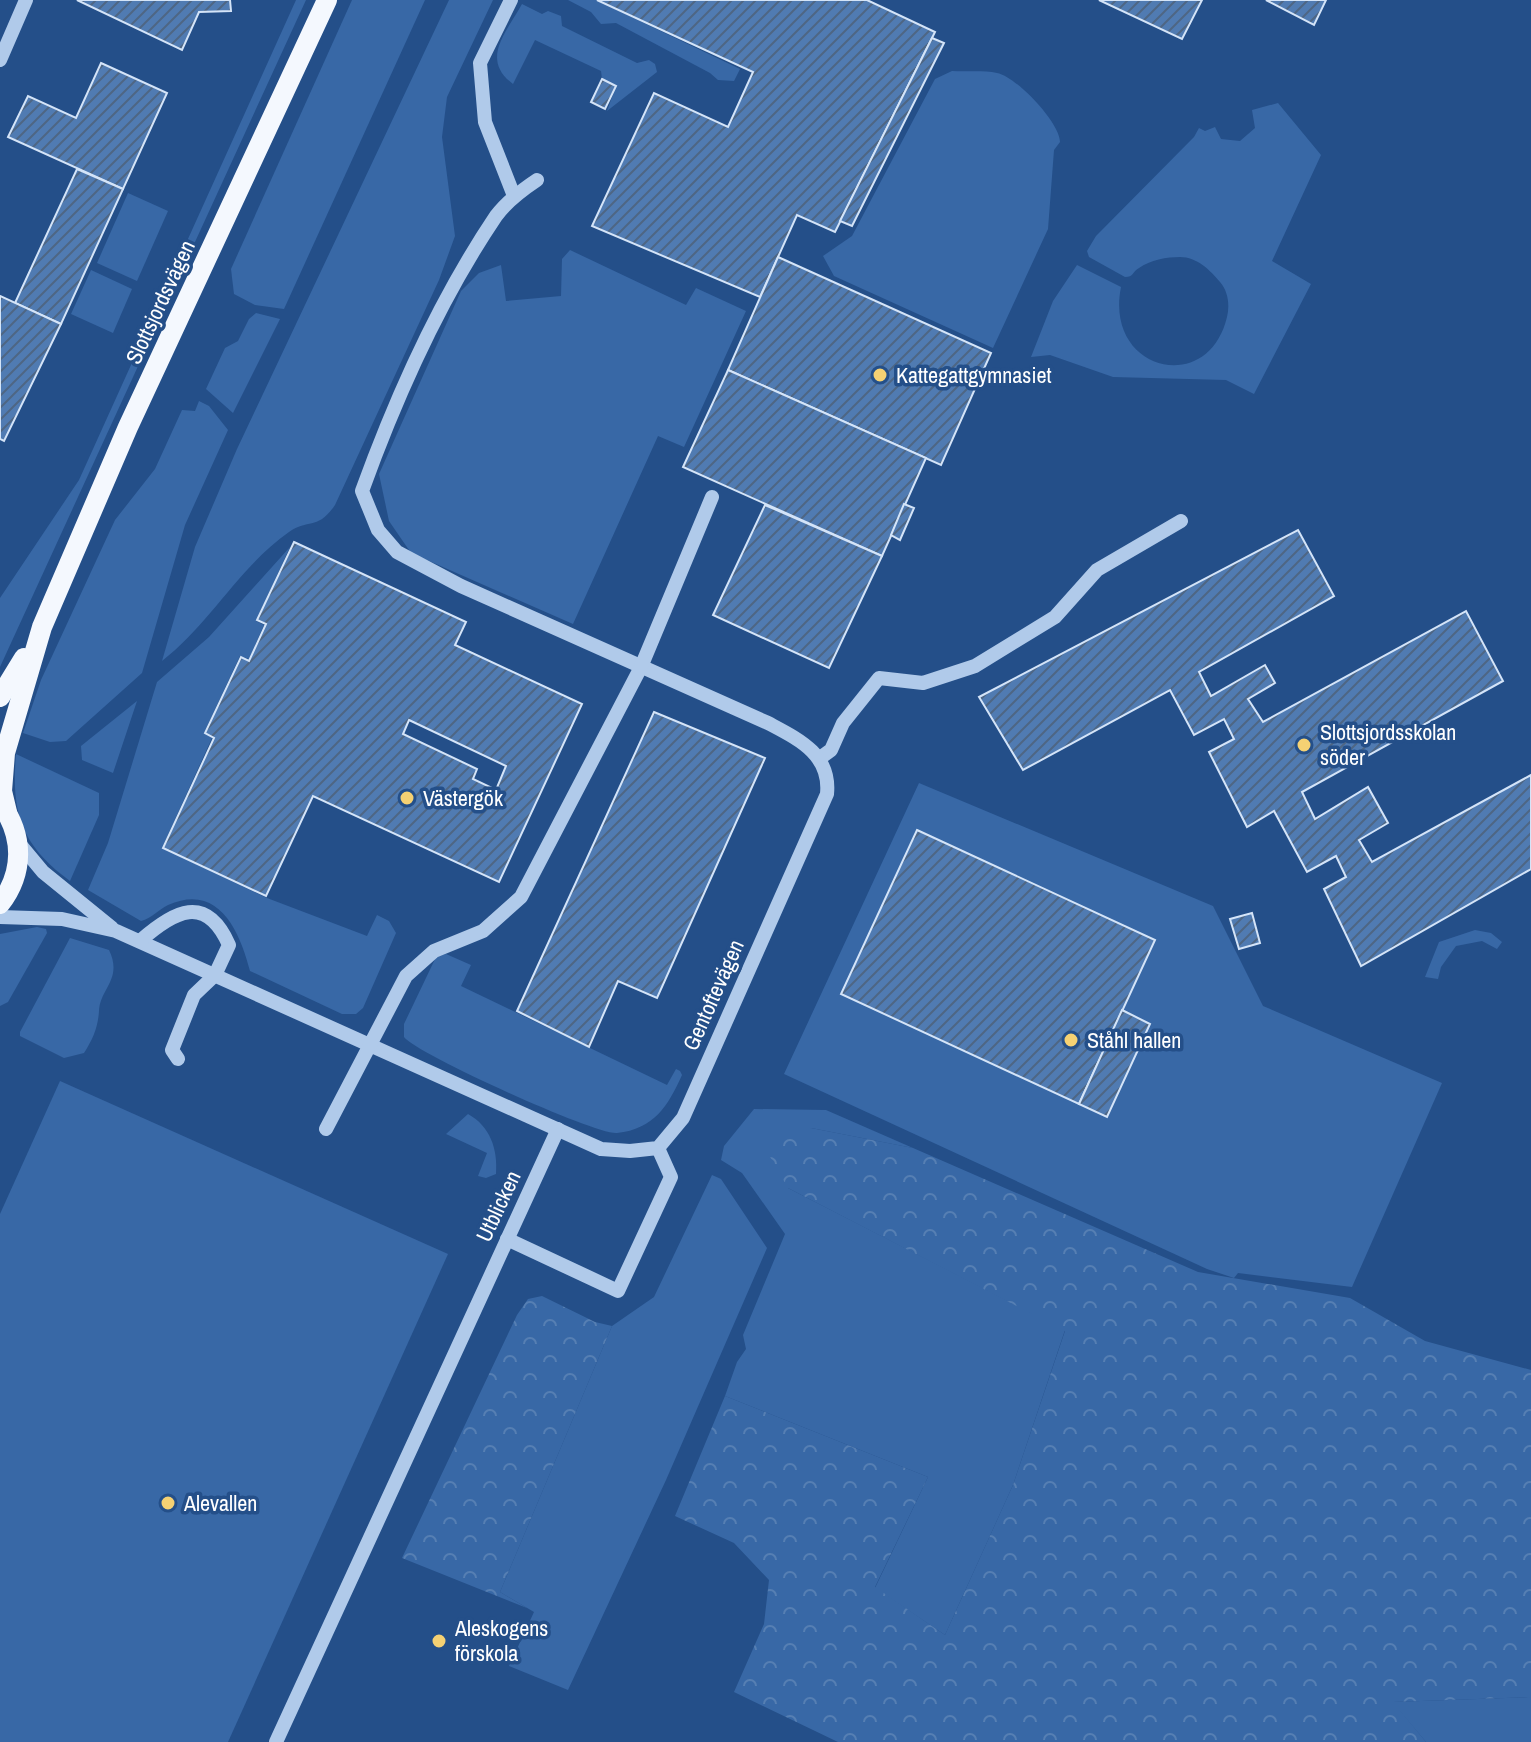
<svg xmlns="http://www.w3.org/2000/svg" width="1531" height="1742" font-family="'Archivo Narrow',sans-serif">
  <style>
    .grass { fill: #3868a6 }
    .forest { fill: url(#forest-crowns) }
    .building { fill: url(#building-hatch); stroke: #d4e4f8; stroke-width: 2; fill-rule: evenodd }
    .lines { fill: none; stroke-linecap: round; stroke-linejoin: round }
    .minor { stroke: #b0caea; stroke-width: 14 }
    .major { stroke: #f4f8fe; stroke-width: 20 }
    .poi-dot { fill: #f5d173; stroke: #244f89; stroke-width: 3 }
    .labels { text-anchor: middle; stroke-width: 7; stroke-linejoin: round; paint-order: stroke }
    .street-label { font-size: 22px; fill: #fff; stroke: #244f89 }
    .poi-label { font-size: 22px; fill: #fff; stroke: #244f89; text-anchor: start }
  </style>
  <defs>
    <pattern id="forest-crowns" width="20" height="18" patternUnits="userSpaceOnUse" patternTransform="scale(2)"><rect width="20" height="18" fill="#3868a6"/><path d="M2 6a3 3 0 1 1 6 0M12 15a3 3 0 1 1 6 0" fill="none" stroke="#567fb3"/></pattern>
    <pattern id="building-hatch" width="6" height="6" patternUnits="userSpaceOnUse" patternTransform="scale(2)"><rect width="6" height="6" fill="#507bb2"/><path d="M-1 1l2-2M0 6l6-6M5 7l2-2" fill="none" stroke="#4e6684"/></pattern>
  </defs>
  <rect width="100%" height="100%" fill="#244f89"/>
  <g class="grass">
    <polygon points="296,0 306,0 0,667 0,598 79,480"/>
    <polygon points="352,0 425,0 284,309 255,305 234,294 231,269"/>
    <path d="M449,0H493L447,97L442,137L455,236L439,280L335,505C317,531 309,518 289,532C239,567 210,624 162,661L195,547L237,449Z"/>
    <polygon points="568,0 596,0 740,69 734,81 718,80 710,73 616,23 601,24 591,12"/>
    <path d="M522,4L542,14L548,11L561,16L562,26L637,63L649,60L655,64L657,72L607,111L616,86L602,79L601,71L535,40L513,84C480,59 506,33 522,4Z"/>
    <path d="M952,71C966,72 984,70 997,73C1017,77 1060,123 1060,142L1054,150L1048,229L993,348L834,276L823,256L852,236L935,79Z"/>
    <path d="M1278,103L1321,155L1272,261L1311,284L1254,394L1226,380L1113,377L1050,355L1031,357L1053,301L1077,265L1121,287C1104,371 1208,397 1227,317C1230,305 1228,291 1220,282C1210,270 1197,257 1180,257C1167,257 1150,260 1139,268C1132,272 1134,277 1125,277L1089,257L1087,251L1096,236L1194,137L1199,128L1205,131L1215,127L1221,139L1240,141L1255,128L1252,110Z"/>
    <polygon points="128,193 168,211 137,281 97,263"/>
    <polygon points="570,250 686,305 696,288 746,311 684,447 658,436 573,624 411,553 389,521 379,474 461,291 479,273 501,265 506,301 561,296 562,259"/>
    <polygon points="91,270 132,289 113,333 71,314"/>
    <polygon points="256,313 280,319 233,413 206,389 225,348 238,341 249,319"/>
    <polygon points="199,401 209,406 228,430 185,525 142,673 66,741 50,742 23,733 41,680 115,520 155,469 182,410 195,411"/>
    <path d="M290,547L256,621L264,625L249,659L240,656L204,733L212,738L162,848L267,898L367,936L377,915L389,921L396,933L363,1008L356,1014H342L250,971C240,932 219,882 168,905C158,910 152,918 141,921L88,890L108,843L157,682L209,637Z"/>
    <polygon points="137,701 113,773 82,760 81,746"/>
    <path d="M16,754L99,793V815L70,881C21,845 11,813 16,754Z"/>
    <polygon points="919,783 1213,906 1263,1006 1442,1083 1352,1287 1238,1273 1234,1278 1207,1269 784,1074"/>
    <polygon points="37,927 46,929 47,933 8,1002 0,1006 0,934"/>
    <polygon points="1475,930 1491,933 1502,942 1497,949 1482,941 1456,946 1441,967 1438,979 1425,977 1439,942"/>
    <path d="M70,938L109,950C123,979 100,988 99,1011C98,1027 93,1039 84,1053L64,1058L20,1036V1032Z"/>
    <path d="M446,954L471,965L461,986L667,1085L676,1069L680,1071L682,1075C668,1106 654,1129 617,1133C595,1135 415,1053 404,1037V1024L436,957Z"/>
    <polygon points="60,1081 448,1254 228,1742 0,1742 0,1214"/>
    <polygon points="754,1109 826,1110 913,1148 811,1128 788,1188 1065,1330 1013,1485 945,1635 875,1588 928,1477 725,1396 737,1362 746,1349 743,1335 785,1234 742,1173 721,1160 724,1146"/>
    <path d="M468,1114C490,1126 498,1149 496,1174L486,1178L478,1176L487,1153L446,1134Z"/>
    <polygon points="712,1175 721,1179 767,1248 666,1480 568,1690 509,1666 534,1612 500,1592 612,1326 654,1297"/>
    <polygon points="1531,1697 1531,1742 1426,1742 1392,1702"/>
  </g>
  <g class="forest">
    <polygon points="811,1128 913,1148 1198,1272 1350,1298 1425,1341 1531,1370 1531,1697 1393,1702 1426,1742 838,1742 734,1692 764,1624 769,1580 734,1543 675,1516 725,1396 928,1477 875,1587 945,1635 1013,1485 1065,1331 788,1188 765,1148"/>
    <polygon points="542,1296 595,1322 612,1326 500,1592 527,1608 402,1558 517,1315 528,1299"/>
  </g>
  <g class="building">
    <polygon points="77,0 230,0 231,11 199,12 182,50"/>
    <polygon points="597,0 867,0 935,32 835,232 797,215 760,297 592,226 654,93 728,127 753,72"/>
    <polygon points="1099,0 1202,0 1182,39"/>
    <polygon points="1266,0 1326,0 1314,25"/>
    <polygon points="932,38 944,43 852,226 840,221"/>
    <polygon points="101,63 167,93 123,189 8,137 28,96 76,118"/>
    <polygon points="602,79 616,86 605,109 591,102"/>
    <polygon points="77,169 123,189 61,324 15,303"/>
    <polygon points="778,257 991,353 941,465 728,370"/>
    <polygon points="0,296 61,324 4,441 0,439"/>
    <polygon points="728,370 926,458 882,556 683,467"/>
    <polygon points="904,504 914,508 900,540 891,535"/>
    <polygon points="765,505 882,556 829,668 713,615"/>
    <polygon points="1298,530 1334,596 1199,672 1211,696 1265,665 1275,683 1248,699 1263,722 1466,611 1503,681 1302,792 1315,819 1368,787 1388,823 1359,840 1372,862 1531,775 1531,869 1361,966 1324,889 1346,877 1336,856 1307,872 1274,811 1247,827 1209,752 1234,739 1224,719 1194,735 1170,690 1023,770 979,697"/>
    <path d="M294,542L466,622L455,645L582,704L499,882L313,796L266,896L163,848L214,738L205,733L241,657L249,661L266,624L257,620ZM409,720L506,766L496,790L473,779L477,769L403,734Z"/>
    <polygon points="654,712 765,758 657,998 618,981 589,1047 517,1011"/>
    <polygon points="917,830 1155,940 1079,1104 841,994"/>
    <polygon points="1252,913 1260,943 1239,949 1230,919"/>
    <polygon points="1122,1010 1150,1024 1107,1117 1079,1104"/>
  </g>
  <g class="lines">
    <g class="minor">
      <polyline points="511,0 480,63 485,122 514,196"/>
      <polyline points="0,60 26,0"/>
      <polyline points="820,758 831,750 843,723 879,678 923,683 975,666 1055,617 1097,570 1181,521"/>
      <polyline points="18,842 43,872 112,928"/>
      <path d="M0,917L62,919L116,931L601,1149L630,1151L658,1148L683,1118L827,794C831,754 798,739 768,723L461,586L397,552L378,530L362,491C396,397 440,299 496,216C507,201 522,190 537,180"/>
      <path d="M140,941C174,911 206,893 229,945L215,975L194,995L172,1050L178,1059"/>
      <polyline points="326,1129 406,976 434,951 483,931 521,897 641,667 712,497"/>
      <polyline points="507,1239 618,1291 671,1177 658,1148"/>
      <polyline points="276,1742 558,1129"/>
    </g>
    <g class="major">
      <polyline points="0,697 24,658"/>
      <polyline points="7,812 2,791 5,753 42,627 128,427 327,0"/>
      <path d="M0,904C24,873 24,836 1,804"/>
    </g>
  </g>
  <g class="poi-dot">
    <circle cx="880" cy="375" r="8"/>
    <circle cx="1304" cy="745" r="8"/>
    <circle cx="407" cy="798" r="8"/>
    <circle cx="1071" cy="1040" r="8"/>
    <circle cx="168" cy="1503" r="8"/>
    <circle cx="439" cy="1641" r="8"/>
  </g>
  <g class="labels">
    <g class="street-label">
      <text transform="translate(160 302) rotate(-65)" y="8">Slottsjordsvägen</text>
      <text transform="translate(713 995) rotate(-66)" y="8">Gentoftevägen</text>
      <text transform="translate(498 1206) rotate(-65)" y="8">Utblicken</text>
    </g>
    <g class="poi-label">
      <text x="896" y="383">Kattegattgymnasiet</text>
      <text x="1320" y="740">Slottsjordsskolan<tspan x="1320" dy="25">söder</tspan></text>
      <text x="423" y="806">Västergök</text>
      <text x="1087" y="1048">Ståhl hallen</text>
      <text x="184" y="1511">Alevallen</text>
      <text x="455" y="1636">Aleskogens<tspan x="455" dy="25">förskola</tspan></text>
    </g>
  </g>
</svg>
